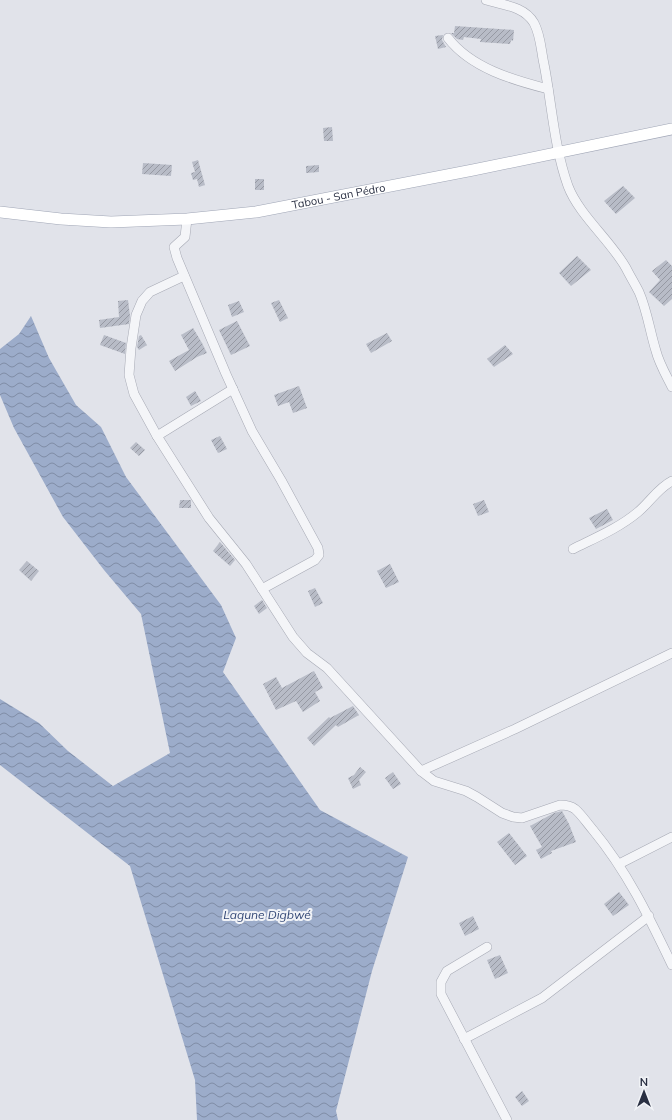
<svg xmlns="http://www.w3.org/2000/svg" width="672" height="1120" font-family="Mulish,sans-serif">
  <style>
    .water { fill: url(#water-waves) }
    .building { fill: url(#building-hatch) }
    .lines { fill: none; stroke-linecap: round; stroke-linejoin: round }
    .minor-casing { stroke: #a6a9b4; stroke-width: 10 }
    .major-casing { stroke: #a0a6b6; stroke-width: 12 }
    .minor { stroke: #f4f5f8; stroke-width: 9 }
    .major { stroke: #fff; stroke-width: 11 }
    .labels { text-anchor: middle; stroke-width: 4; stroke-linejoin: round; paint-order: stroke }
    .street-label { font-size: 11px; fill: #292f42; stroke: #f1f3f7 }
    .water-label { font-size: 12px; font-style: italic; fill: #334876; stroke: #f1f3f7 }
  </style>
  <defs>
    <pattern id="water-waves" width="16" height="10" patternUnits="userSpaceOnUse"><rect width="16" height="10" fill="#9cacca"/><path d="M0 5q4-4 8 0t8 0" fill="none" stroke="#7f8ca6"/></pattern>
    <pattern id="building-hatch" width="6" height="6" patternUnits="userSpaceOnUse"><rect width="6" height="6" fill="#b8bcc7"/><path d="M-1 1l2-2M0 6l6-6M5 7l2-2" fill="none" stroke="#9699a3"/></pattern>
  </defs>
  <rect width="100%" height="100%" fill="#e1e3ea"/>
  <polygon class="water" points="31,316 49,358 76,405 101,427 126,477 221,605 236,638 223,672 320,810 408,857 372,971 336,1111 338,1120 197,1120 195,1080 130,866 0,765 0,699 39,723 68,751 113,786 170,753 141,614 104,570 63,517 14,428 0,395 0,349 19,334"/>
  <g class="building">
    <polygon points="455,26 514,30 513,41 511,40 510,44 480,42 481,39 464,37 463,40 457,39 451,33 454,33"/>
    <polygon points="443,35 442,40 446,47 438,49 435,36"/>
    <polygon points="332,127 333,141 324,141 323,128"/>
    <polygon points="198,160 205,185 199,187 197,179 193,180 191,173 195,172 192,162"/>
    <polygon points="143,163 172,165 171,176 142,174"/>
    <polygon points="319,165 319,172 306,173 306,166"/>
    <rect x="255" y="179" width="9" height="11"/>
    <polygon points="623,186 635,198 616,214 604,201"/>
    <polygon points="577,256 591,270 571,286 559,273"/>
    <polygon points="666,260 672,266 672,299 664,306 649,292 660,280 652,271"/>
    <polygon points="128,300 130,316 129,324 100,328 99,320 119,317 118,301"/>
    <polygon points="279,300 288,318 280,322 271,303"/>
    <polygon points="239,301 244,312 232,317 228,305"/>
    <polygon points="237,321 250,346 231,355 219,330"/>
    <polygon points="193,328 202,343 207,353 197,357 175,371 169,361 189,350 181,335"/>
    <polygon points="387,333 392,341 371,353 366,344"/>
    <polygon points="104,335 126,343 125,354 100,345"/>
    <polygon points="141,335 147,345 139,350 137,347 139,336"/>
    <polygon points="505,345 513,354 494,367 487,359"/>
    <polygon points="299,386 307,408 293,413 289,402 278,406 274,395"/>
    <polygon points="195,391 201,401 191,406 186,397"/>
    <polygon points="220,436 227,449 218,453 211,440"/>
    <polygon points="136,442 145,450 139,456 130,448"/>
    <polygon points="180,500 191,500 191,508 179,508"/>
    <polygon points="484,500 489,512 478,516 473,504"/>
    <polygon points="607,509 613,520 596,529 589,518"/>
    <polygon points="220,542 235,560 230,566 213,551"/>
    <polygon points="27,561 39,571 31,581 19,570"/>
    <polygon points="390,564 399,582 386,588 377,571"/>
    <polygon points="315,588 323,603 315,607 308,591"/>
    <polygon points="262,600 267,608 259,614 254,606"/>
    <polygon points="314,671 323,688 315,692 320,701 303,712 296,701 276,710 263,684 276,677 282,688"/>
    <polygon points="353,706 359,715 338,727 336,725 314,746 307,738 329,717 330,718"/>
    <polygon points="360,767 366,772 359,780 361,785 353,789 348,778 354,775"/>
    <polygon points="393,772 401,784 393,789 385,778"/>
    <polygon points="562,811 569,824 576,842 551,851 552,853 541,859 536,850 542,847 530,826 554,813"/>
    <polygon points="509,833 527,856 515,865 497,842"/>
    <polygon points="619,892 629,905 613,916 604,904"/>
    <polygon points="473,916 479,929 465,936 459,923"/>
    <polygon points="500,955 508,973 495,979 487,960"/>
    <polygon points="522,1091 529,1101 522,1106 515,1097"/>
  </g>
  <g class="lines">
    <g class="minor-casing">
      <g id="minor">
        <path d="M486,0C503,5 524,6 534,23C541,36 541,51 544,64C552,105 554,147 568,186C579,215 611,241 626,268C630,276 635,284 639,292C647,310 650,332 656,351C659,363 666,375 672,387"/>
        <path d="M448,38C471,68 513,80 548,89"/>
        <polyline points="187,219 185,237 174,247 177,258 226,374 252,431 281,480 318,548 319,555 315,560 262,589"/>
        <path d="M184,276L150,292L142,301L136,315L131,348L129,375L134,394L157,436L209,518L246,564L293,637L307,653L327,668L421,771L434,781L466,791L477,797L502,813L513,817L522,818L560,805C565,805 571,806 575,809C581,814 587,823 593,830C627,871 649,917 672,965"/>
        <polyline points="157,436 233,389"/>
        <path d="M573,549C595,538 619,528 638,512C650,502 658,488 672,481"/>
        <polyline points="421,771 515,729 672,653"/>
        <polyline points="619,864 672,837"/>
        <polyline points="487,947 447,971 441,982 441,994 507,1120"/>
        <polyline points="464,1039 542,998 649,916"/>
      </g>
    </g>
    <g class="major-casing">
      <g id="major">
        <path id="s1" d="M0,212L61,219L111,222L187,219L256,212L473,170L672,129"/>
      </g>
    </g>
    <use href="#minor" class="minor"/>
    <use href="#major" class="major"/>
  </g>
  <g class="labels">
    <g class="street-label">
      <text dy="4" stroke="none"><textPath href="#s1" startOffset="341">Tabou - San Pédro</textPath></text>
    </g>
    <g class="water-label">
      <text x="267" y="919">Lagune Digbwé</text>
    </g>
  </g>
  <g transform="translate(644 1092)" stroke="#f1f3f7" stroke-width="3" paint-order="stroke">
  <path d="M0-3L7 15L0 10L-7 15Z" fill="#292f42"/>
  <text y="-6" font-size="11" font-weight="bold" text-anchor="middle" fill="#292f42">N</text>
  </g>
</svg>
